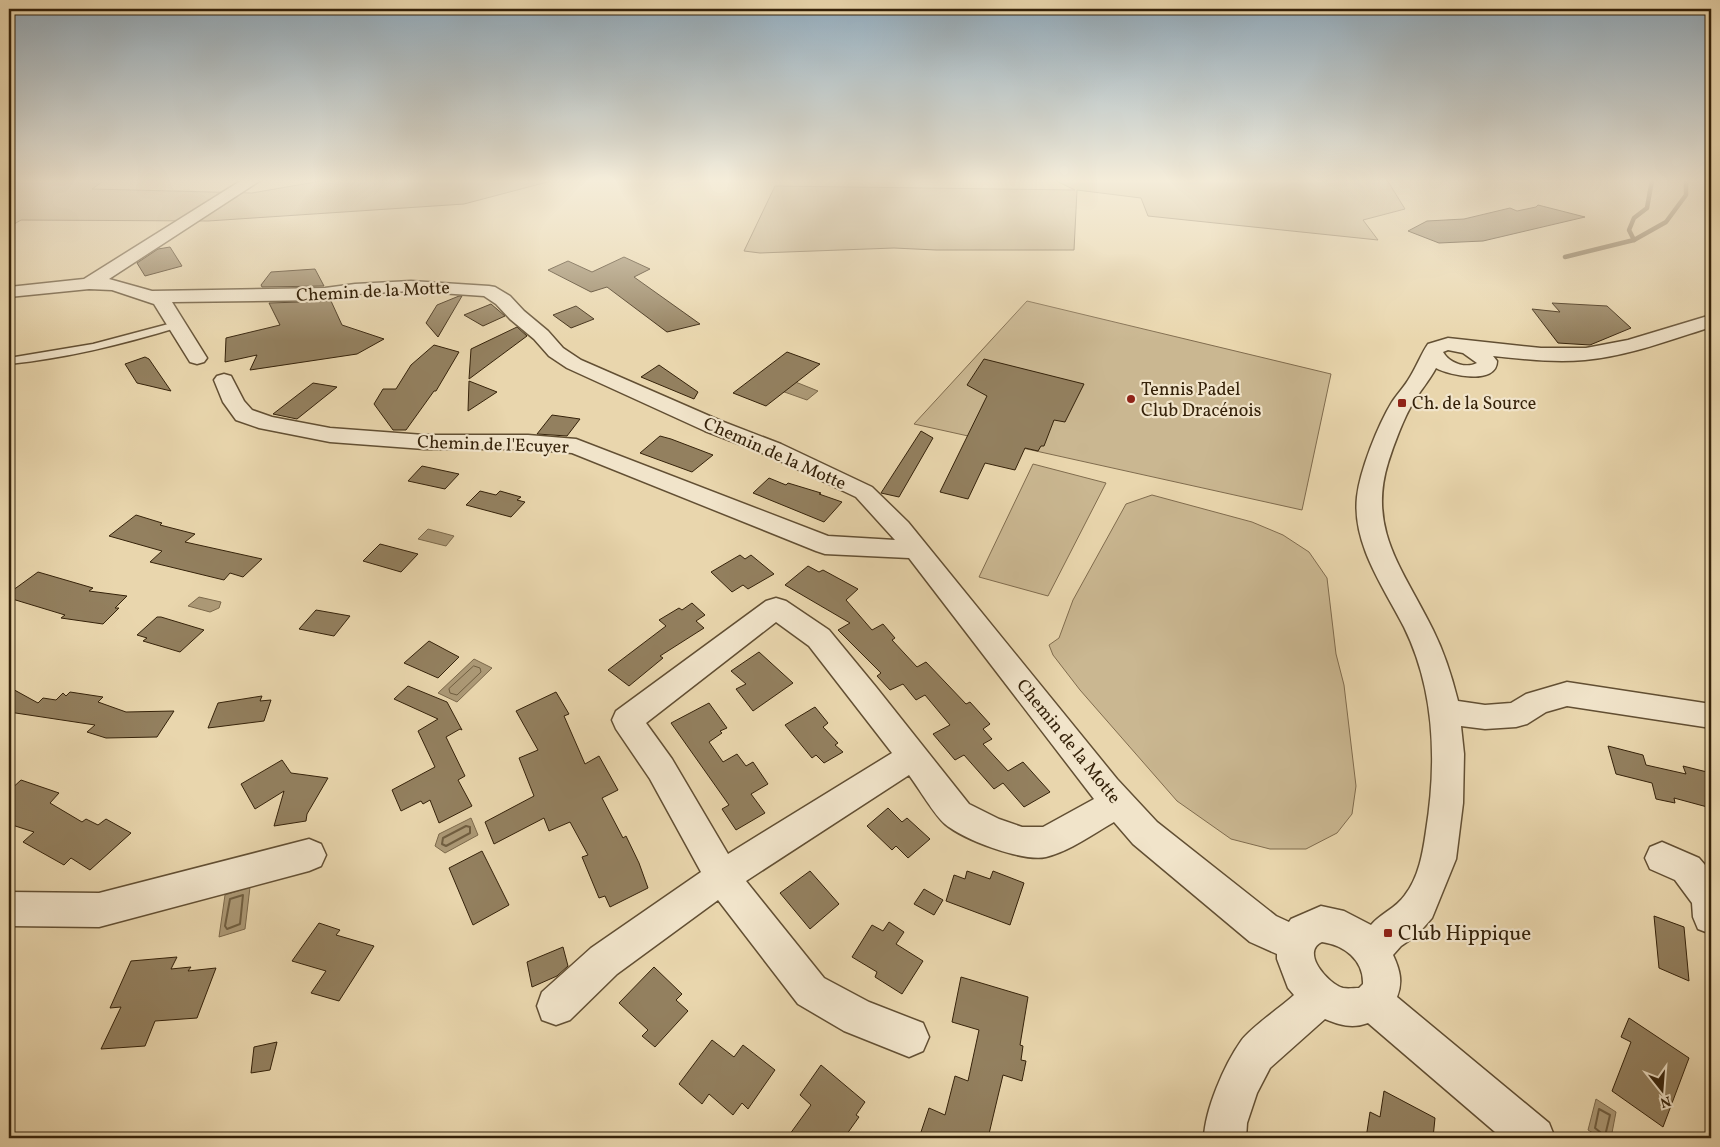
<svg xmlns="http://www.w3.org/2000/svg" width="1720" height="1147" font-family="Vollkorn,serif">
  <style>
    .green { fill: #cab791; stroke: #806c4e }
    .water { fill: #ac9976; stroke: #7c694b }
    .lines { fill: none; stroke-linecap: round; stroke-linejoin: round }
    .shore-far1 { stroke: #705e40; stroke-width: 1 }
    .shore { stroke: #705e40; stroke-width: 2 }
    .stream { stroke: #7c694b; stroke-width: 4.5 }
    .building { fill: #93805f; stroke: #35220a }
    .service-casing { stroke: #624f33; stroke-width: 3 }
    .minor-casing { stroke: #624f33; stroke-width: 3 }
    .service { fill: #f1e4ca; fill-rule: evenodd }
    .minor { fill: #f1e4ca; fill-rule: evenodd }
    .poi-dot { fill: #8f2418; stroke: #f1e4ca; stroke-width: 2 }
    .labels { text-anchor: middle; stroke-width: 4.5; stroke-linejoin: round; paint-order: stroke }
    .street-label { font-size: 18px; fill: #35220a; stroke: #f1e4ca }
    .poi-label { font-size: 18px; fill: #35220a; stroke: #f1e4ca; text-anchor: start }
    .near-poi-label { font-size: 21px; fill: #35220a; stroke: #f1e4ca; text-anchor: start }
  </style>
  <rect width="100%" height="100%" fill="#e9d6ad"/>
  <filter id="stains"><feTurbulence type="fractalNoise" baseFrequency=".004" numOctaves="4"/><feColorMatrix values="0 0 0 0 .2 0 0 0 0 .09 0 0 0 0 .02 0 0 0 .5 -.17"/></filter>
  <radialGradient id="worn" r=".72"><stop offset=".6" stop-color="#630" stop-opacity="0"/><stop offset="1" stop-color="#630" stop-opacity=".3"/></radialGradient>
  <g class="green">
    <polygon points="22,180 105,180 92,189 252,193 327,180 555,180 464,204 208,221 21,220 9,227 9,186"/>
    <polygon points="1054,180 1387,180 1405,209 1363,220 1378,240 1148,216 1141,198 1077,190 1074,250 936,250 894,248 760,253 744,251 775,186 1075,190"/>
    <polygon points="1027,301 1331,374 1302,510 914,424"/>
    <polygon points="1033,464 1106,483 1048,596 979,577"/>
    <polygon points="1152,495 1252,522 1283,535 1309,552 1327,578 1336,654 1344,685 1356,786 1352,814 1337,833 1306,849 1270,849 1231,839 1177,801 1080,690 1053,655 1049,645 1059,638 1073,600 1126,504"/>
  </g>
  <g class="water">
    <polygon points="788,379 818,391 807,400 776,389"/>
    <polygon points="428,529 454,536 446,546 418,539"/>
    <polygon points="199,597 221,602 219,608 210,612 188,606"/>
    <polygon points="474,659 492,668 457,702 438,693"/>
    <polygon points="471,818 478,835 445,853 435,846 439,834"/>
    <polygon points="250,887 245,929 219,937 225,895"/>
    <polygon points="1596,1099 1616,1112 1611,1138 1601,1138 1588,1130"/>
  </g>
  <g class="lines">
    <polygon class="shore-far1" points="474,666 480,668 481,672 457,695 450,693 449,689"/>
    <g class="shore">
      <polygon points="466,826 470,827 470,833 446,846 442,844 443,838"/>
      <polygon points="243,895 240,924 227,929 225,926 230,899"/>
      <polygon points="1599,1109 1610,1115 1605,1136 1595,1128"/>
    </g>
    <g class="stream">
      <polyline points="1634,240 1629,230 1634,218 1647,208 1652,180"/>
      <polyline points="1565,257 1634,240 1666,222 1686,195 1686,180"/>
    </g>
  </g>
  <g class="building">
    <polygon points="1538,205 1585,217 1483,241 1439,243 1408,231 1427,221 1464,219 1510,208 1517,211 1536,207"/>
    <polygon points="170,247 182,266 145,276 137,263 158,249"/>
    <polygon points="624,257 650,269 634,277 700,324 667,332 607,287 591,292 548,270 568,261 592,272"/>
    <polygon points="315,269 324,286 262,287 261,285 271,272"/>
    <polygon points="459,296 462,296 438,337 426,323 437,305"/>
    <polygon points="331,301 342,325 384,339 357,354 250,370 257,355 225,362 226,338 280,325 269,303"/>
    <polygon points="1552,303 1607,306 1631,328 1590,345 1558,343 1532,309 1560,312"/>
    <polygon points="491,304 505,316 483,326 464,315"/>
    <polygon points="576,306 594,319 571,328 553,315"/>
    <polygon points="517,327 527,336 469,379 471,349"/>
    <polygon points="434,345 459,352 436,391 434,391 406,430 393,430 374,404 383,389 396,389 411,365"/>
    <polygon points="787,352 820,364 766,406 733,393"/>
    <polygon points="145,357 149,359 171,391 137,383 125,364"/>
    <polygon points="984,359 1084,384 1065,422 1054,420 1044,446 1041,446 1038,451 1025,448 1015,470 985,463 968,499 940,492 987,396 967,385"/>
    <polygon points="659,365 698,392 694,399 641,377"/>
    <polygon points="469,381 497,392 468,411"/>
    <polygon points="313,383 337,387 297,419 273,414"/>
    <polygon points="552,415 580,419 567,436 537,434"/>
    <polygon points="921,431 933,438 899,497 881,493"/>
    <polygon points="660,436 671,439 713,455 692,472 640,453"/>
    <polygon points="422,466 459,474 445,489 408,481"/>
    <polygon points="769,478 786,485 788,483 821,493 819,494 842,502 824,522 753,493"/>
    <polygon points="480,491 496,495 500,491 521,497 517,500 525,502 511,517 466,505"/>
    <polygon points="136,515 162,523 160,525 195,534 185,542 262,559 243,577 230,573 224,580 150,562 162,551 109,536"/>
    <polygon points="380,544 418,554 401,572 363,561"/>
    <polygon points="740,555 745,559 751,555 774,574 748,589 743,585 732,592 711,572"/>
    <polygon points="808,566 819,572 823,570 858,589 846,600 872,630 883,624 895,638 892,640 917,667 926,662 966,704 970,702 990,724 983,729 992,739 983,744 1008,771 1023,762 1050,792 1024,807 1003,783 994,789 964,755 955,760 933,734 950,725 925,695 916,700 903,684 890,690 877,676 881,673 838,630 850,623 785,585"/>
    <polygon points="38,572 93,588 89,591 127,596 115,608 119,608 103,624 61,618 65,615 9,598 9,593"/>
    <polygon points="692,603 705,615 696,621 704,628 660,656 663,658 629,686 608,670 666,626 659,620 679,608 682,610"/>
    <polygon points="316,610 350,616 334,636 299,629"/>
    <polygon points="157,617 161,617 204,630 180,652 143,641 147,638 137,635"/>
    <polygon points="429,641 459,657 438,678 404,663"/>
    <polygon points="759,652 793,683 753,711 736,689 746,684 731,671"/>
    <polygon points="408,686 447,702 462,730 460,729 446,737 465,776 458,780 472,806 439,823 430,800 423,804 421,801 401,811 392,790 435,767 418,731 438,719 394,699"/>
    <polygon points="9,687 38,703 43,698 56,700 63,693 66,696 70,692 103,697 98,702 126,712 174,711 157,737 106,738 87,732 95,725 9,712"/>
    <polygon points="556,692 569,714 564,716 585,764 599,756 618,790 602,798 623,838 626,836 639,863 648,888 610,907 605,896 599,898 582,857 588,855 570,822 549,831 544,818 494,844 485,822 534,796 519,758 538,750 516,711"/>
    <polygon points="262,696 260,701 271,700 264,721 208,728 218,703"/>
    <polygon points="709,703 727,728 720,731 722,733 709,742 723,762 737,754 746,766 753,762 768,784 751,794 765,813 736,830 722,809 729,805 671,723"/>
    <polygon points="815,707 828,723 823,727 838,743 835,745 843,752 824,763 816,755 812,758 785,725"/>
    <polygon points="1608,746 1643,755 1646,765 1686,774 1683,766 1711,773 1711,808 1674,798 1675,803 1656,799 1652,783 1616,774"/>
    <polygon points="282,760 291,773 328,778 307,814 306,821 274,826 284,791 255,809 241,784"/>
    <polygon points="21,780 59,793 50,803 82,822 86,819 98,825 106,819 131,833 90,870 71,858 64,865 23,842 34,832 9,824 9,791"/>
    <polygon points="888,808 902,822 907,818 930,839 908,858 896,846 892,850 867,826"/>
    <polygon points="482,851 509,905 473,925 449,868"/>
    <polygon points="810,871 839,904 810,929 780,893"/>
    <polygon points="967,871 990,879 993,871 1024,883 1010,925 946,901 954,875 965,879"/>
    <polygon points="924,889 943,900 934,915 914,904"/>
    <polygon points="1654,916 1684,927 1689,981 1659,968"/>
    <polygon points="889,922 904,932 896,944 923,961 902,994 875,977 877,972 852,957 872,925 883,931"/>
    <polygon points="319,923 340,930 336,935 374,946 339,1001 311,993 326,971 292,961"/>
    <polygon points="563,947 568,966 557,976 532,987 527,962"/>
    <polygon points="177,957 171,969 191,967 188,971 216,968 197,1018 155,1021 145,1046 101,1049 121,1007 110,1008 131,961"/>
    <polygon points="654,967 682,994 676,1000 688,1011 655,1047 642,1036 648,1030 619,1003"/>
    <polygon points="961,977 1028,997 1020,1045 1023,1046 1021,1060 1026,1061 1022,1081 1003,1075 988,1138 919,1138 929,1108 945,1115 955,1076 968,1081 979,1030 952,1022"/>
    <polygon points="1629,1018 1689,1058 1663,1127 1612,1091 1631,1042 1621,1037"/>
    <polygon points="712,1040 734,1057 743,1045 775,1070 748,1109 742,1103 733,1115 709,1094 702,1104 679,1084"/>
    <polygon points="277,1042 270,1070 251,1073 254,1047"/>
    <polygon points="821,1065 865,1102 856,1115 859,1117 844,1138 787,1138 811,1105 800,1095"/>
    <polygon points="1384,1091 1435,1118 1433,1138 1366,1138 1370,1112 1380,1117"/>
  </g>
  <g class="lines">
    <g class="service-casing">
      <path id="service" d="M176,322L179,323V327C124,344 67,358 9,364V358L93,344Z"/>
    </g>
    <g class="minor-casing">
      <g id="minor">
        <path d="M242,180H261L109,279L152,291L325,288L355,284L411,281L489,286L495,287L510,296L524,311L548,331L563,348L581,360L721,421L781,444L872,487L908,522L1117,779L1157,822L1276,916L1289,922L1291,919L1321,906L1344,911L1371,925C1381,913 1395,909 1405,895C1419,877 1423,852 1426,831C1437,763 1435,690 1404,627C1384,588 1352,544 1357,497C1360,470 1378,425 1392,402C1398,393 1405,386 1410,377C1417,366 1421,354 1428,344L1448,338L1541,348H1586L1628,340L1711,315V327C1670,340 1628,356 1585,360C1554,363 1524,359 1493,356L1497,361C1497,386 1448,375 1436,368C1429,381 1420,391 1413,403C1404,417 1393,447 1388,463C1367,531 1405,572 1433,630C1444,652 1452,677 1458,701L1485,705L1511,703L1526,694L1567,682L1711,704V728L1567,706L1546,712L1527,724L1516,727L1485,729L1461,726L1464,754L1463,803L1456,859L1432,918L1417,935L1401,946L1393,955C1400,970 1403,982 1397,997L1549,1123L1555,1138H1502L1368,1023C1352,1029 1340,1025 1325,1019L1270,1068L1257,1093L1247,1123L1246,1138H1204C1205,1110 1224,1065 1241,1041C1250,1028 1281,1007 1294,995L1288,988L1277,959V954L1250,942L1133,844L1114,822C1093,834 1070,851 1046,857C1023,862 964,840 945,824C935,816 918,787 909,775L746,881L824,978L869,1002L923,1023L929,1037L923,1051L909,1057L844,1031L798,1004L718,900L617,974L570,1020L556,1025L542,1020L537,1006L542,992L591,948L701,872L650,779L616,729L612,720L616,711L766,601L776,598L786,601L829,630L876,687L969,804L999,819L1022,827H1043L1094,799L909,558L825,554L816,551L572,453L528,449H424L330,442L259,428L236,420L223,402L214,380L217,376L224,374L231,376L244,401L252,410L272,417L330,428L424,435H528L576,439L828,536L895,540L856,497L765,454L705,431L567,368L549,356L534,339L510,319L496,304L484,296L411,291L355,294L325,300L172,302L207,358L204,362L197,364L190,362L154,304L112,290L89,289L9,297V287L84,279ZM1448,350L1463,353L1477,363C1466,369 1449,363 1443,352ZM776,622L809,646L892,753L728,854L672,759L646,723ZM1322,942C1344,945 1364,960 1363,984L1359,988C1354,988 1348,989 1343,988C1328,984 1300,952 1322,942Z"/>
        <polygon points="309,839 321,844 326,855 321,866 309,871 99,927 9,926 9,892 99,893"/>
        <polygon points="1662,842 1699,858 1711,872 1711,934 1698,929 1693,917 1692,903 1675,880 1650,869 1645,858 1650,847"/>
      </g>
    </g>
    <use href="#service" class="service"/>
    <use href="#minor" class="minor"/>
  </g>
  <linearGradient id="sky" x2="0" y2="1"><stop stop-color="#90a9ba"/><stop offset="0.53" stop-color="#f5edda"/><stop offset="1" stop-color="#f5edda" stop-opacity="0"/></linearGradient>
  <rect width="1720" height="341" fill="url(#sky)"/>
  <g class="poi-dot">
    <circle cx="1131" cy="399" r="5"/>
    <rect x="1397" y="398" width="10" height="10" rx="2.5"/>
    <rect x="1383" y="928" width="10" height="10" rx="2.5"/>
  </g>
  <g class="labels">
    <g class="street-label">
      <text transform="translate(373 291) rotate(-3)" y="6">Chemin de la Motte</text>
      <text transform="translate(493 444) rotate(2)" y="6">Chemin de l'Ecuyer</text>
      <text transform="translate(775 453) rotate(24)" y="6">Chemin de la Motte</text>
      <text transform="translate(1069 741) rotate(51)" y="6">Chemin de la Motte</text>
    </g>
    <g class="poi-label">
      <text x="1141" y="395">Tennis Padel<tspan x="1141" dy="21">Club Dracénois</tspan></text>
      <text x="1412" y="409">Ch. de la Source</text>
    </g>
    <g class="near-poi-label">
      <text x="1398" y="940">Club Hippique</text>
    </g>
  </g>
  <rect width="1720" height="1147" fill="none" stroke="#e9d6ad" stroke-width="30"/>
  <rect x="10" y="10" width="1700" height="1127" fill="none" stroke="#35220a" stroke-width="2.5"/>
  <rect x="15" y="15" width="1690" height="1117" fill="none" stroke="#35220a"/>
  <g transform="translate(1662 1090) rotate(163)" stroke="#f1e4ca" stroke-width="4" paint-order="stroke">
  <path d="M0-4L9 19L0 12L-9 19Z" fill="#35220a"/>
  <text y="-8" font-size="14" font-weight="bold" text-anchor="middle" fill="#35220a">N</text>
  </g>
  <rect width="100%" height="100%" filter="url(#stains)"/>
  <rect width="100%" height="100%" fill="url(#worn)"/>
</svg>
